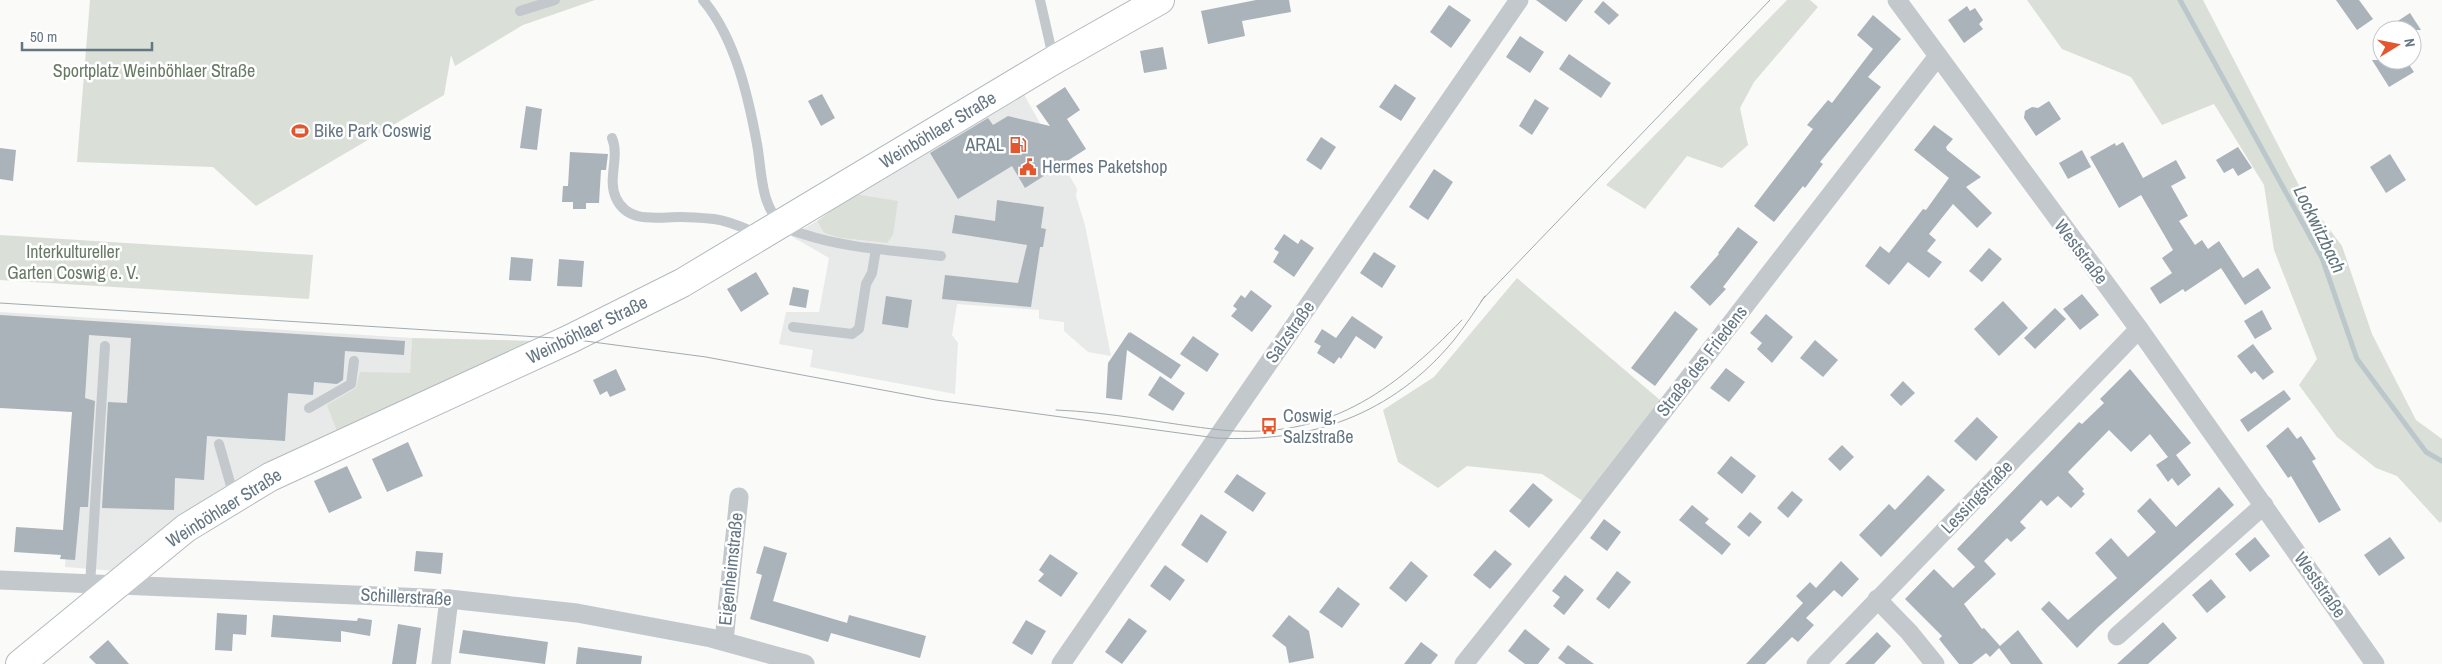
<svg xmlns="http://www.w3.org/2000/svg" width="2442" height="664" font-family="'Archivo Narrow',sans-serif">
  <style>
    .built { fill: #e8e9e9 }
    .green { fill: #dadfd7 }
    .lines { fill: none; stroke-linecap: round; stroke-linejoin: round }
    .stream { stroke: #bbc7cb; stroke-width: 5 }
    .building { fill: #aab3b9 }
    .secondary-casing { stroke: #b3babf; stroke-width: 30 }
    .lane { stroke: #c3c8cc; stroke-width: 10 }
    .street { stroke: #c3c8cc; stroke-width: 19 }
    .secondary { stroke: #fff; stroke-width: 28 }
    .tram { stroke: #a2aab0; stroke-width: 1 }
    .labels { text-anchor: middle; stroke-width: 5; stroke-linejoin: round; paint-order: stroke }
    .park-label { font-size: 18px; fill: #687a64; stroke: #fff }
    .street-label { font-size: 18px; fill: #657683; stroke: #fff }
    .poi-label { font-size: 18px; fill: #657683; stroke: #fff; text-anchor: start }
    .water-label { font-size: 19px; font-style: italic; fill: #60757c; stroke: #fff }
  </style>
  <rect width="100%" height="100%" fill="#fafaf8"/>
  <g class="built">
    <polygon points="1022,91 1077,189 1076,196 1085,225 1111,356 1088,352 1064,331 1064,322 1039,319 1039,310 957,304 952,335 958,343 955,394 810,367 813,350 779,344 786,312 819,312 829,258 791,236 817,221 824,233 840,238 887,243 854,194"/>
    <polygon points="0,312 412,338 410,374 356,388 338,434 117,571 65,567 76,412 0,407"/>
  </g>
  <g class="green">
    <polygon points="90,0 595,0 523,25 455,66 451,55 444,95 256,206 213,167 77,162"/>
    <polygon points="1787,0 1810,0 1818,7 1754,82 1740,108 1748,145 1722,168 1687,156 1645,209 1606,185"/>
    <polygon points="2027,0 2203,0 2305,197 2342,246 2372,334 2416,420 2442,439 2442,521 2440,523 2397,476 2376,468 2337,437 2299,385 2317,359 2274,250 2264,185 2214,104 2162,125 2131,77 2062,49"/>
    <polygon points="854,194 898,201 893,235 887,243 840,238 824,233 817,221"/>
    <polygon points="0,235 313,255 309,299 0,280"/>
    <polygon points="1517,278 1667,406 1587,504 1542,474 1467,466 1438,488 1398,462 1383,410 1434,377"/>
    <polygon points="412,338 538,341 338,434 327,405 356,388 360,372 410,373"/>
  </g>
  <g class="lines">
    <polyline class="stream" points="2180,0 2322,258 2357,359 2426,452 2442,461"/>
  </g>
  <g class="building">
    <polygon points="1256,0 1289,0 1291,12 1242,21 1245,36 1208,44 1201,11"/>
    <polygon points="1536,0 1583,0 1566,22"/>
    <polygon points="2336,0 2359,0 2373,19 2357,30"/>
    <polygon points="1603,1 1619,15 1609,25 1594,12"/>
    <polygon points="1449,5 1471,20 1451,48 1430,32"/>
    <polygon points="1967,6 1970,11 1975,8 1983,20 1979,24 1983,29 1964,43 1948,20"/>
    <polygon points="2410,13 2421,30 2384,30"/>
    <polygon points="1873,15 1901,39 1868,77 1881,87 1820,162 1823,164 1805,188 1803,186 1774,222 1754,206 1813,129 1807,125 1828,100 1832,103 1873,49 1857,35"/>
    <polygon points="1520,36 1544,52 1530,73 1506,57"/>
    <polygon points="1163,47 1167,69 1144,73 1140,51"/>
    <polygon points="1569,54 1611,83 1601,98 1559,69"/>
    <polygon points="2372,60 2406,60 2414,72 2389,87"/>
    <polygon points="1395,84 1416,98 1401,121 1379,107"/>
    <polygon points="1065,87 1080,110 1067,119 1086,149 1025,188 1012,166 958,199 930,153 988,118 993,125 1008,116 1050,126 1036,106"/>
    <polygon points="822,94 835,118 821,126 808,101"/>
    <polygon points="1535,99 1549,108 1532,135 1519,126"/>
    <polygon points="2049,101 2061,119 2036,136 2024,118 2025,111 2032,107 2038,108"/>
    <polygon points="526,106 542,109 537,150 520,148"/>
    <polygon points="1934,125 1953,139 1946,147 1947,150 1981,177 1966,187 1992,213 1977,228 1953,204 1929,234 1936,240 1927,251 1942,262 1929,278 1908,262 1889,285 1865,266 1880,246 1889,253 1923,209 1926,210 1949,178 1914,150"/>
    <polygon points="1321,137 1336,147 1321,170 1306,160"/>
    <polygon points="2123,142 2143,178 2176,160 2186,178 2171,186 2188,216 2179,221 2195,245 2202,240 2208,249 2219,241 2243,278 2258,268 2271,288 2245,305 2221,268 2185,292 2183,289 2160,304 2150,288 2172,273 2162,258 2173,250 2141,195 2119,208 2090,157 2115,143 2116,146"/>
    <polygon points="2238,147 2252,168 2238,176 2233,168 2224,173 2216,160"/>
    <polygon points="0,148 16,150 13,181 0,179"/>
    <polygon points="2082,150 2091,167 2068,179 2059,163"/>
    <polygon points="570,152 608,154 606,170 601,170 599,203 586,203 586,209 573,209 573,202 562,202 563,186 568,186"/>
    <polygon points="2390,154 2406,180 2386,193 2370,167"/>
    <polygon points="1434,169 1453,182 1428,220 1409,207"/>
    <polygon points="997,200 1044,207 1041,228 1046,229 1043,247 1040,247 1031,307 942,299 945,275 1018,283 1027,245 952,233 955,215 995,221"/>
    <polygon points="1738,227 1758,242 1723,287 1726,289 1710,306 1690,287 1719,254 1718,253"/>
    <polygon points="1284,234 1298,244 1301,239 1314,248 1294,277 1273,262 1279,252 1274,249"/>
    <polygon points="1989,248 2002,259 1982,282 1969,271"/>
    <polygon points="1374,252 1396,266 1382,288 1360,273"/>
    <polygon points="511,257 533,259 531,281 509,280"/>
    <polygon points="559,259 584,261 582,287 557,286"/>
    <polygon points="756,272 769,294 741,312 727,289"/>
    <polygon points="793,287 809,290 806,308 789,305"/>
    <polygon points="1251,290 1272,306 1252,332 1231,316 1237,309 1233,306 1241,295 1245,298"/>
    <polygon points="2082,294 2099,315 2080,330 2063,309"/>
    <polygon points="886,296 912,300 908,328 882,324"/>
    <polygon points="2003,301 2028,328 1999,356 1974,329"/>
    <polygon points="2055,308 2066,319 2035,349 2024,338"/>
    <polygon points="2262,310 2272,329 2255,339 2244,321"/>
    <polygon points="1675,311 1698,329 1655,386 1631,368"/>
    <polygon points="1766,314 1793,337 1772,363 1757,349 1762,343 1750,333"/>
    <polygon points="0,315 405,341 404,355 345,351 343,380 337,384 314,382 313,395 288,393 285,441 207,436 204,480 175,478 174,510 102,508 108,402 127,403 131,338 89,335 85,398 95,401 88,507 80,507 75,560 60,559 61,555 14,552 16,527 63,530 72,412 0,408"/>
    <polygon points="1352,316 1383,337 1375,349 1356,336 1341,359 1339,357 1334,364 1317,353 1321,346 1314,342 1322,329 1336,338"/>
    <polygon points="1129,332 1129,334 1130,332 1181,365 1171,379 1127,350 1122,400 1106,398 1108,363"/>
    <polygon points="1193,336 1219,354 1207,372 1180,354"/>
    <polygon points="1815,340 1838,360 1823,377 1800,358"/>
    <polygon points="2253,344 2274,372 2263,380 2255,371 2251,374 2237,356"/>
    <polygon points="1726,368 1745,382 1729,402 1710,388"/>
    <polygon points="616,369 626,390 610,397 607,391 600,395 593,380"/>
    <polygon points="2130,369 2191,443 2176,455 2191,475 2178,486 2172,478 2168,482 2156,465 2168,457 2150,434 2131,452 2109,430 2068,472 2084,489 2082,491 2085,494 2071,508 2058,496 2047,506 2041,500 2020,522 2026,528 2011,542 2007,538 1984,561 1996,574 1964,604 1982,629 1984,628 2000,646 2018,630 2043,664 2011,664 1999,648 1990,657 1986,653 1972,664 1959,664 1939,639 1942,636 1905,599 1934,569 1953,588 1975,567 1957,549 2079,422 2082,424 2104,403 2100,399"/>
    <polygon points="1160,376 1185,393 1173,411 1148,395"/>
    <polygon points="1903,381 1915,393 1901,406 1890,395"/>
    <polygon points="2284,390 2291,399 2248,432 2240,420"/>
    <polygon points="1977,417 1998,437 1976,461 1954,441"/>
    <polygon points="2288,427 2297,439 2301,436 2316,459 2312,461 2341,510 2319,523 2291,476 2288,478 2266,446"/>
    <polygon points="408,442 423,476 387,492 372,459"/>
    <polygon points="1842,445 1854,457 1840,471 1828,459"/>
    <polygon points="1731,456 1756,476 1742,494 1717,473"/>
    <polygon points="347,466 362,498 329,513 314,481"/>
    <polygon points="1237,474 1266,493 1253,512 1224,492"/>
    <polygon points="1928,475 1945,490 1881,557 1859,535 1889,504 1895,510"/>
    <polygon points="1533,483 1553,500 1529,528 1509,511"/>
    <polygon points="2219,487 2234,505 2098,627 2077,648 2041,609 2049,601 2068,620 2117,578 2095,553 2111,538 2128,557 2156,532 2137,511 2150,498 2176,527"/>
    <polygon points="1792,491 1803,500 1788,518 1777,508"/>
    <polygon points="1692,505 1709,519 1705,523 1731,544 1722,555 1679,520"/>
    <polygon points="1750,512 1762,522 1749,537 1737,527"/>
    <polygon points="1201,514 1227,532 1207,563 1181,545"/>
    <polygon points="1604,519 1621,532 1607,551 1590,538"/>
    <polygon points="2255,537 2270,556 2250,572 2235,554"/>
    <polygon points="2390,537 2405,558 2379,576 2364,555"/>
    <polygon points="764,546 787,553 773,601 847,623 849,615 926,636 920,658 831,633 828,642 750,619 762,575 756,573"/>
    <polygon points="1495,550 1512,564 1490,589 1473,575"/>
    <polygon points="416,551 443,553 441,574 414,571"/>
    <polygon points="1050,554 1078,573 1061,597 1038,581 1044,574 1039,570"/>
    <polygon points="1411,561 1428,576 1406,602 1389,588"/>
    <polygon points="1841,561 1859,579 1842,597 1834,590 1806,618 1814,625 1798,642 1792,637 1765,664 1746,664 1803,603 1796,596 1810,582 1816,588"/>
    <polygon points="1165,565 1185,580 1170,601 1150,586"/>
    <polygon points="1617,571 1631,582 1609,609 1596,599"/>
    <polygon points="1565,575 1584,590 1564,615 1553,606 1560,597 1552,591"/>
    <polygon points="2211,579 2226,597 2207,613 2192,595"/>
    <polygon points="1338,587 1360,604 1342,628 1319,612"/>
    <polygon points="217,613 247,615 246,635 233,634 232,651 215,650"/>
    <polygon points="273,615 357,621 358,618 372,620 370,636 341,631 341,642 271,637"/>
    <polygon points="1289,615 1309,631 1314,658 1289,663 1286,647 1272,636"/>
    <polygon points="1129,618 1147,631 1122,664 1105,652"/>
    <polygon points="1026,620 1046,631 1032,655 1012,643"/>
    <polygon points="2163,622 2177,638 2148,664 2117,664"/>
    <polygon points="398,624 421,628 416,664 392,664"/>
    <polygon points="1525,629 1550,649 1538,664 1525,664 1508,651"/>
    <polygon points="463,630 548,642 545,664 459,653"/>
    <polygon points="1877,632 1891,646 1874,664 1845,664"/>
    <polygon points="108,640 129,664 96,664 89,657"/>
    <polygon points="1421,642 1438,655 1431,664 1404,664"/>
    <polygon points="1568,645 1594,664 1566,664 1558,658"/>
    <polygon points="578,647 642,656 641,664 576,664"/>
  </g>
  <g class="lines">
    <g class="secondary-casing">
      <polyline id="secondary" points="20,664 186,528 270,477 570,339 682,283 1054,60 1160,0"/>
    </g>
    <g class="lane">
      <path d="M703,0C735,38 748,95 757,144C762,171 760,205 782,225C788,230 796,232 803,234C848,249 895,250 941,256"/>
      <polyline points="1040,0 1053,57"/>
      <polyline points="520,11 555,0"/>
      <path d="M612,138C620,157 607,179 616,198C628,224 657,217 680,217C691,217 703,218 714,219C730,221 744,228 758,234"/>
      <polyline points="793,327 852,334 859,329 866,284 872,273 876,249"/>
      <polyline points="309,408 351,384 354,361"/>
      <polyline points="219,444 231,486 237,495"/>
      <polyline points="90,585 105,346"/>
    </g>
    <g class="street">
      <polyline points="1897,0 2139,329 2375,664"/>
      <polyline points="0,580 449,599 577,613 711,638 805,664"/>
      <polyline points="1877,599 1909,632 1935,664"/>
      <polyline points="2117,636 2264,505"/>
      <polyline points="724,641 739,497"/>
      <polyline points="441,664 449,599"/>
      <polyline points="1061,664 1519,0"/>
      <polyline points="1464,664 1582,516 1938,56"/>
      <polyline points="1816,664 2139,329"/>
    </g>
    <use href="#secondary" class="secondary"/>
    <g class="tram">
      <polyline points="1481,301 1770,0"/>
      <path d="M0,303L570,339L706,357L936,400L1216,438C1311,443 1392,415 1454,340C1465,326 1475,311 1485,296"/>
      <path d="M1056,410C1111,412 1166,424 1221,430C1327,440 1391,393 1462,320"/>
    </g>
  </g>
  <defs>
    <g id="stadium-bare" transform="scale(1.35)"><path d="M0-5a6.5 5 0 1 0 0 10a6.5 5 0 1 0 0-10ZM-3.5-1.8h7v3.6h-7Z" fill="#e4572e" stroke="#fff" stroke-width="2.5" paint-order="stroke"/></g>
    <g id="fuel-bare" transform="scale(1.35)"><path d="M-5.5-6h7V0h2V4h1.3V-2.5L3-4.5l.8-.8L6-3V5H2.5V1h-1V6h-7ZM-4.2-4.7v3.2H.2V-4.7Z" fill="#e4572e" stroke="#fff" stroke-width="2.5" paint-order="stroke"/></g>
    <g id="civic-bare" transform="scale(1.35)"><path d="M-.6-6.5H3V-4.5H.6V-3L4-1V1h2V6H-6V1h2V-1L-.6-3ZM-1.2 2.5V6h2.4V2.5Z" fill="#e4572e" stroke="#fff" stroke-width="2.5" paint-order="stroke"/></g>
    <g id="bus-bare" transform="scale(1.35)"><path d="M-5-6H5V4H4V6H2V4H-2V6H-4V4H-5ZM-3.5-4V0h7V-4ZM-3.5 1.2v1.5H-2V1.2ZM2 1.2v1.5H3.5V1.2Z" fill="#e4572e" stroke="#fff" stroke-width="2.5" paint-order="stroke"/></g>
  </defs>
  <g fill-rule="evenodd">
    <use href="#stadium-bare" x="300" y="131"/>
    <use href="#fuel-bare" x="1018" y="145"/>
    <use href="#civic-bare" x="1028" y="167"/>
    <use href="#bus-bare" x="1269" y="426"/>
  </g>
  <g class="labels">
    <g class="park-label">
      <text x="154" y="77">Sportplatz Weinböhlaer Straße</text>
      <text x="73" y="258">Interkultureller<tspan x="73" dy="21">Garten Coswig e. V.</tspan></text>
    </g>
    <g class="street-label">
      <text transform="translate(938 130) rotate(-31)" y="6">Weinböhlaer Straße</text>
      <text transform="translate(2081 252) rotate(53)" y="6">Weststraße</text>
      <text transform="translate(587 330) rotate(-26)" y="6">Weinböhlaer Straße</text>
      <text transform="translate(1290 332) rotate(-55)" y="6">Salzstraße</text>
      <text transform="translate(1702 361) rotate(-52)" y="6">Straße des Friedens</text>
      <text transform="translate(1977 497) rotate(-46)" y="6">Lessingstraße</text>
      <text transform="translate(224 508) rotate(-32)" y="6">Weinböhlaer Straße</text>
      <text transform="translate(731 569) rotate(-84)" y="6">Eigenheimstraße</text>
      <text transform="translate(2320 585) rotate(55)" y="6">Weststraße</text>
      <text transform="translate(406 597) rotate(3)" y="6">Schillerstraße</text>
    </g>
    <g class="poi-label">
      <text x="314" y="137">Bike Park Coswig</text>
      <text x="1004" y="151" text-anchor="end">ARAL</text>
      <text x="1042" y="173">Hermes Paketshop</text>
      <text x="1283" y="422">Coswig,<tspan x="1283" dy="21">Salzstraße</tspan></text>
    </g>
    <g class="water-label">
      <text transform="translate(2320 229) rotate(64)" y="7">Lockwitzbach</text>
    </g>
  </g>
  <g transform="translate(2397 45) rotate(80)"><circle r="24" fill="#ffffff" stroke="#c1c8cd"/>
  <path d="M0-4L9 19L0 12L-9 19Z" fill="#e4572e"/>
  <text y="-8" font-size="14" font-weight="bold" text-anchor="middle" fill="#657683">N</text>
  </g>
  <path d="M22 42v8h130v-8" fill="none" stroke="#657683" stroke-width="2.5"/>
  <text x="30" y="42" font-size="15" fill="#657683" stroke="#ffffff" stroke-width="4" paint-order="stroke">50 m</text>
</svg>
